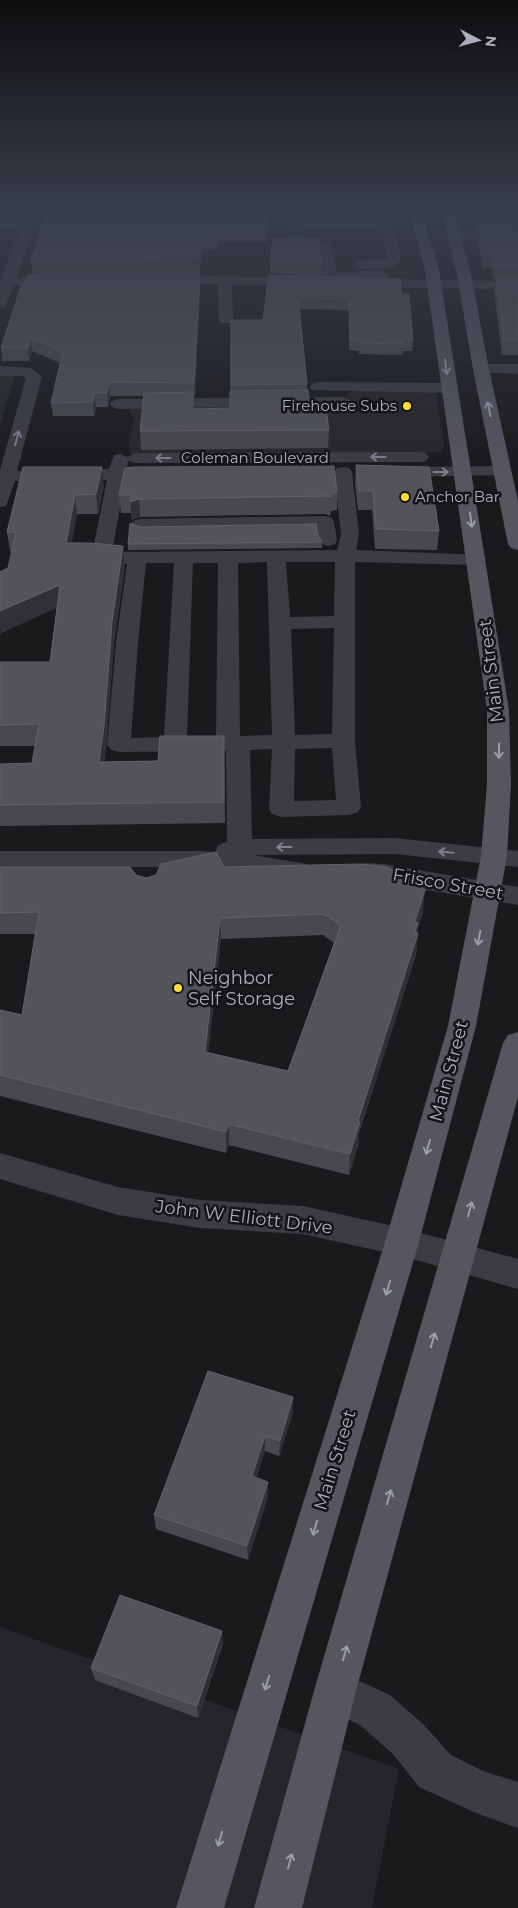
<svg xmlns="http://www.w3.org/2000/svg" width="518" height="1908" font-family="Montserrat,sans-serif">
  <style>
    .built { fill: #262529 }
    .green { fill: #212a24 }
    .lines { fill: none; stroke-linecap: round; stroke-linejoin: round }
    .minor { fill: #3c3c43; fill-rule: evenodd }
    .major { fill: #565660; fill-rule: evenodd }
    .wall { fill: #48494e; fill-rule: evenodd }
    .shaded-wall { fill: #313135 }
    .building { fill: #53535a; stroke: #616169; fill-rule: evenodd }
    .oneway { stroke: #9a9caa }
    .oneway2 { stroke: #7f808c }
    .poi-dot { fill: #fdde30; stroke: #151417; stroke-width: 2 }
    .labels { text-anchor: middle; stroke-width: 5; stroke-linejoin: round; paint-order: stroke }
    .far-poi-label { font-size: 15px; fill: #abadbc; stroke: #151417; text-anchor: end }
    .far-street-label { font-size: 15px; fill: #abadbc; stroke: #151417 }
    .street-label { font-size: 18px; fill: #abadbc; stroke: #151417 }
    .poi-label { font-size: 18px; fill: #abadbc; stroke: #151417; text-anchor: start }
  </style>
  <rect width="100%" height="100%" fill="#1a191c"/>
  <g class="built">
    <polygon points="354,390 434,392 437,395 444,446 440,452 380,454 133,455 129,452 129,439 134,419 129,409 137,406 347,405 348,393"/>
    <polygon points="0,1627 399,1769 372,1908 0,1908"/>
  </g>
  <polygon class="green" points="0,374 15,374 0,426"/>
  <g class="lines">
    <g class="minor">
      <polygon points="28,210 40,210 17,277 64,276 71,280 64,284 14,285 5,307 0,308 0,281 21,228 0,228 0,220 24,220"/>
      <polygon points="201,210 213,210 212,231 210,234 202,234 200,231"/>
      <path d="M288,210H300L301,222L375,221L373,210H420L419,214L415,215H386L389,226L395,232L401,260L393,267L388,268L359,269L352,265L359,261L387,259L383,233L378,229L302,230V238L330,244L337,272L382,271L389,275L387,278L378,279L518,281V289L362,287L355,283L360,279L315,280L312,284L307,285H232L233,320L231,323H221L219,320L218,284H162L155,280L162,276L282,277L323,272L319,250C309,248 297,247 290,240Z"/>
      <polygon points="454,232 518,232 518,240 450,239 448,236"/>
      <polygon points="481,364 518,364 518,374 476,372 473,369 476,366"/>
      <path d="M0,366L31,368L42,377L17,471L109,469L114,455L120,454L127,457L135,453L420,452L426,453L429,457L426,461L420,462L135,463L128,461L127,469L167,470L170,474L167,478L125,480L112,552L337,550L341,534L334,472L337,468L343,467L349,468L352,472L359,534L356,550L483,555L486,559L483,563L476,565L355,562V741L361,807L358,812L349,815L281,817L272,814L269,809L272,749L250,750L252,839L395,838L518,851V867L395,854L253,855L307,864L311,870L307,876L298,879L199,867H0V851H199L215,852L218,845L227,842L226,751L119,752L111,750L107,745L116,643L127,564L94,562L91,558L107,480L15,481L6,506L0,507V470L26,378L22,376H0ZM267,562L272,735L240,736L238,563ZM286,562H335L334,616L290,617ZM146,563H174L164,737L131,738L138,643ZM193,563H218L216,736L187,737ZM334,628L332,734L295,735L291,629ZM332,748L336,800L294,801L295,749Z"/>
      <polygon points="318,382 449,383 455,385 457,388 455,391 449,393 312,390 310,387 312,384"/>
      <polygon points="342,397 348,399 350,402 348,405 118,409 112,407 110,404 112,401 118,399"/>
      <polygon points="502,466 508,467 511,471 508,475 394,477 388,476 385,472 388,468 394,467"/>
      <polygon points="325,516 332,518 334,522 337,540 335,544 328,546 321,544 319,540 317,528 140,531 133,529 131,525 133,521 140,519"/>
      <polygon points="363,863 384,864 518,887 518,905 354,878 350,872 354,866"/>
      <polygon points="0,1153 118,1187 200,1200 303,1206 402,1228 518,1259 518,1289 402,1256 303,1234 200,1228 118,1215 0,1179"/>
      <polygon points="335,1670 390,1695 423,1724 451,1755 483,1771 518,1782 518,1828 476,1813 419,1787 393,1754 360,1725 320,1706 314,1691 320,1676"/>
    </g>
    <g class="major">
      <polygon points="409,210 421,210 439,270 509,710 511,784 507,856 476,1026 419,1242 224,1908 176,1908 385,1242 448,1026 481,856 487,784 487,710 425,270"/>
      <polygon points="442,210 454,210 471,275 489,369 518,501 518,550 511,548 508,544 473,369 457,275"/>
      <polygon points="518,1032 518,1097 356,1691 302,1908 254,1908 314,1691 503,1043 508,1035"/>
    </g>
  </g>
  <g class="wall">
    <polygon points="0,210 27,210 25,212 15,214 14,218 0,218"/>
    <polygon points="47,210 200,210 199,219 202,222 267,227 267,241 217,241 217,250 202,249 200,274 115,274 200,274 200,286 195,396 194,396 194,409 230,408 231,320 263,320 269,275 401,294 413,340 412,351 403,351 402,355 359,354 359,351 349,350 349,310 300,309 307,384 307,390 310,408 329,430 328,448 141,450 140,431 144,396 110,396 108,407 96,407 94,416 53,416 51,403 60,363 32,351 29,361 2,361 1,348 26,282 33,275 31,260"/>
    <polygon points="471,210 518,210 518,230 516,230 518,238 518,355 502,355 494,291 496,279 493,279 492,268 483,268 477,241 479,230 475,230"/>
    <polygon points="270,260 322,263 322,276 270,273"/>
    <polygon points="356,465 439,531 437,550 375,549 372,510 358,510 355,484"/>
    <polygon points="23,467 104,485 98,514 77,514 71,543 125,566 114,643 106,747 104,762 158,761 224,736 225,823 0,826 0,764 32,763 35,746 0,746 0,662 50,662 57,607 1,633 8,568 12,551 10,551 7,532"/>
    <polygon points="337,492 337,510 331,511 330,516 325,514 140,517 132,520 131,513 121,513 119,495"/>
    <polygon points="318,535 322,542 322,548 128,550 128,544"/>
    <path d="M0,867L136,875L146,878L224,867L423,912L418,928L417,933H418L416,955L359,1133V1143L349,1175L229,1145L226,1153L0,1096V1010L22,1015L35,934H0ZM323,935L334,943L288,1071L208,1053L221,939Z"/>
    <polygon points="293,1397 293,1413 279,1456 265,1451 256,1478 268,1496 248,1560 156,1529 154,1515"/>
    <polygon points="223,1644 198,1718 95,1680 91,1668"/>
  </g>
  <g class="shaded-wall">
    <polygon points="13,210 27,210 25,212 15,214 14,218"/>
    <polygon points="201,235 202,249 200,274 200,259"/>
    <polygon points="200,274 200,286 195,396 194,383"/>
    <polygon points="31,338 32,351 29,361 28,348"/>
    <polygon points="109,382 110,396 108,407 107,393"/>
    <polygon points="95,393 96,407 94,416 93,402"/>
    <polygon points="102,467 104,485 98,514 96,494"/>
    <polygon points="75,495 77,514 68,563 66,543"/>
    <polygon points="139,499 140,517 132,520 130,502"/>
    <polygon points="123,546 125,566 114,643 106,747 101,784 99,762 112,622"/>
    <polygon points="60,585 63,605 1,633 0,635 0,611"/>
    <polygon points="425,890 423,912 418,928 416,939 418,933 416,955 359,1133 359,1143 349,1175 350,1154 358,1121 415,921"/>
    <polygon points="220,918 221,939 206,1073 205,1052"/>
    <polygon points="229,1124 229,1145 226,1153 226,1132"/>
    <polygon points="293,1397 293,1413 279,1456 280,1441"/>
    <polygon points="265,1436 265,1451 252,1491 252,1476"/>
    <polygon points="268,1482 268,1496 248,1560 247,1546"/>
    <polygon points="222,1631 223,1644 198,1718 197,1706"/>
  </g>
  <g class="building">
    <polygon points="47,210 198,210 198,218 202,222 210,222 213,218 214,210 266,210 267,227 217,227 216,235 201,235 200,259 31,260"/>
    <polygon points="475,210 518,210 518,218 476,218"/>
    <polygon points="479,229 515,229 518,238 518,266 495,266 494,255 484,255"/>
    <polygon points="273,238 318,239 322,263 270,260"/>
    <polygon points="200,274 194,383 109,382 107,393 95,393 93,402 51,403 63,352 31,338 28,348 1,348 22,283 26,282 28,275"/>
    <polygon points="269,275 400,279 401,294 409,294 413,340 403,340 403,344 360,343 360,340 350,339 349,299 298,298 307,384 231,385 231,320 263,320"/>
    <polygon points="496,277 518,278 518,341 504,341"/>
    <polygon points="308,390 310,408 326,408 329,430 140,431 144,393 193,392 192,409 230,408 230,391"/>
    <polygon points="356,465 429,467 439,531 376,529 373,491 359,491"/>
    <polygon points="334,466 337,492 331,493 331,497 326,496 139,499 130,502 131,495 119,495 125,468 133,467"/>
    <polygon points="23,467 102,467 96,494 75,495 66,543 90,543 123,546 112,622 104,726 99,762 158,761 160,736 224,736 224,802 0,805 0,764 32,763 39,724 0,725 0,662 50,662 60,585 0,611 0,572 8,568 16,532 7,532"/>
    <polygon points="130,523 140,527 316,524 318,535 322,542 128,544"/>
    <path d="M216,852L224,867L359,864L387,867L425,890L415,921L418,923L415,932L418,933L358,1121L360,1122L350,1154L229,1124L226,1132L0,1075V1010L22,1015L39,912L0,913V867H130L136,875L146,878L156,875L161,864ZM324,914L341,925L288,1071L205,1052L220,918Z"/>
    <polygon points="208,1371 293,1397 280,1441 265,1436 252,1476 268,1482 247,1546 154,1515"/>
    <polygon points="120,1595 222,1631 197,1706 91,1668"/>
  </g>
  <defs><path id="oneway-shaft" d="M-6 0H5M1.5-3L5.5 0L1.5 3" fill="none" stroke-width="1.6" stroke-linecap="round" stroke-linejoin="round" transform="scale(1.25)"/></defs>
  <g class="oneway">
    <use href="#oneway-shaft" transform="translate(446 367) rotate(82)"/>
    <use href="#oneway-shaft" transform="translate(489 409) rotate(-102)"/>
    <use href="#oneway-shaft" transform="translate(471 520) rotate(82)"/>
    <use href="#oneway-shaft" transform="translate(499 751) rotate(90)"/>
    <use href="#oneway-shaft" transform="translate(479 938) rotate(101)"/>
    <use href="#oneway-shaft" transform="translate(428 1147) rotate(106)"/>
    <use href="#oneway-shaft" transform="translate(470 1209) rotate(-74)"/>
    <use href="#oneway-shaft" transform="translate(388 1288) rotate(107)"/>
    <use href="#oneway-shaft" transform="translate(433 1340) rotate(-74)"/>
    <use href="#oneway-shaft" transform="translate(389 1497) rotate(-74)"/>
    <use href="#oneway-shaft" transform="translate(315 1528) rotate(107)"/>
    <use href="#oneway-shaft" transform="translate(345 1653) rotate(-74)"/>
    <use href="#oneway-shaft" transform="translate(267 1683) rotate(107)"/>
    <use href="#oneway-shaft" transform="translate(220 1839) rotate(106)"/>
    <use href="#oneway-shaft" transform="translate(290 1861) rotate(-76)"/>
  </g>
  <g class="oneway2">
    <use href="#oneway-shaft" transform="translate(17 438) rotate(-75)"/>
    <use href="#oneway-shaft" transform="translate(378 457) rotate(180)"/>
    <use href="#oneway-shaft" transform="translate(163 458) rotate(180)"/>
    <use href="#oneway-shaft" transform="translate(441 472)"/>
    <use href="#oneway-shaft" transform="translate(284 847) rotate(180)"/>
    <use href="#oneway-shaft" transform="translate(446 852) rotate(-175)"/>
  </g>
  <linearGradient id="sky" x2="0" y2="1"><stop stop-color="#0e0e0f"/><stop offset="0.44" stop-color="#383e4b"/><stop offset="1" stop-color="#383e4b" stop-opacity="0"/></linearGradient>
  <rect width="518" height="477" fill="url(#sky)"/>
  <g class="poi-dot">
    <circle cx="407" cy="406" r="5"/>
    <circle cx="405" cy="497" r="5"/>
    <circle cx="178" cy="988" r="5"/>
  </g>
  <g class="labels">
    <g class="far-poi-label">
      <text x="397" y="411">Firehouse Subs</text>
      <text x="415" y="502" text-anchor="start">Anchor Bar</text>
    </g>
    <g class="far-street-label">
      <text x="255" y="463">Coleman Boulevard</text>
    </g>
    <g class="street-label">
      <text transform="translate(491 671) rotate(-97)" y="6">Main Street</text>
      <text transform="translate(448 884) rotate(10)" y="6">Frisco Street</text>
      <text transform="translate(449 1071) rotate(-75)" y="6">Main Street</text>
      <text transform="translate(244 1217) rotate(7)" y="6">John W Elliott Drive</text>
      <text transform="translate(335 1460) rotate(-73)" y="6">Main Street</text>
    </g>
    <g class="poi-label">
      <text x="188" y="984">Neighbor<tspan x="188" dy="21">Self Storage</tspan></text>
    </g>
  </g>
  <g transform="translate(478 40) rotate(96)" stroke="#151417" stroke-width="4" paint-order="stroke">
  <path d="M0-4L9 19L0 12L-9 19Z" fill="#abadbc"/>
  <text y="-8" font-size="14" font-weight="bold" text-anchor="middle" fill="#abadbc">N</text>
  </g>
</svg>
